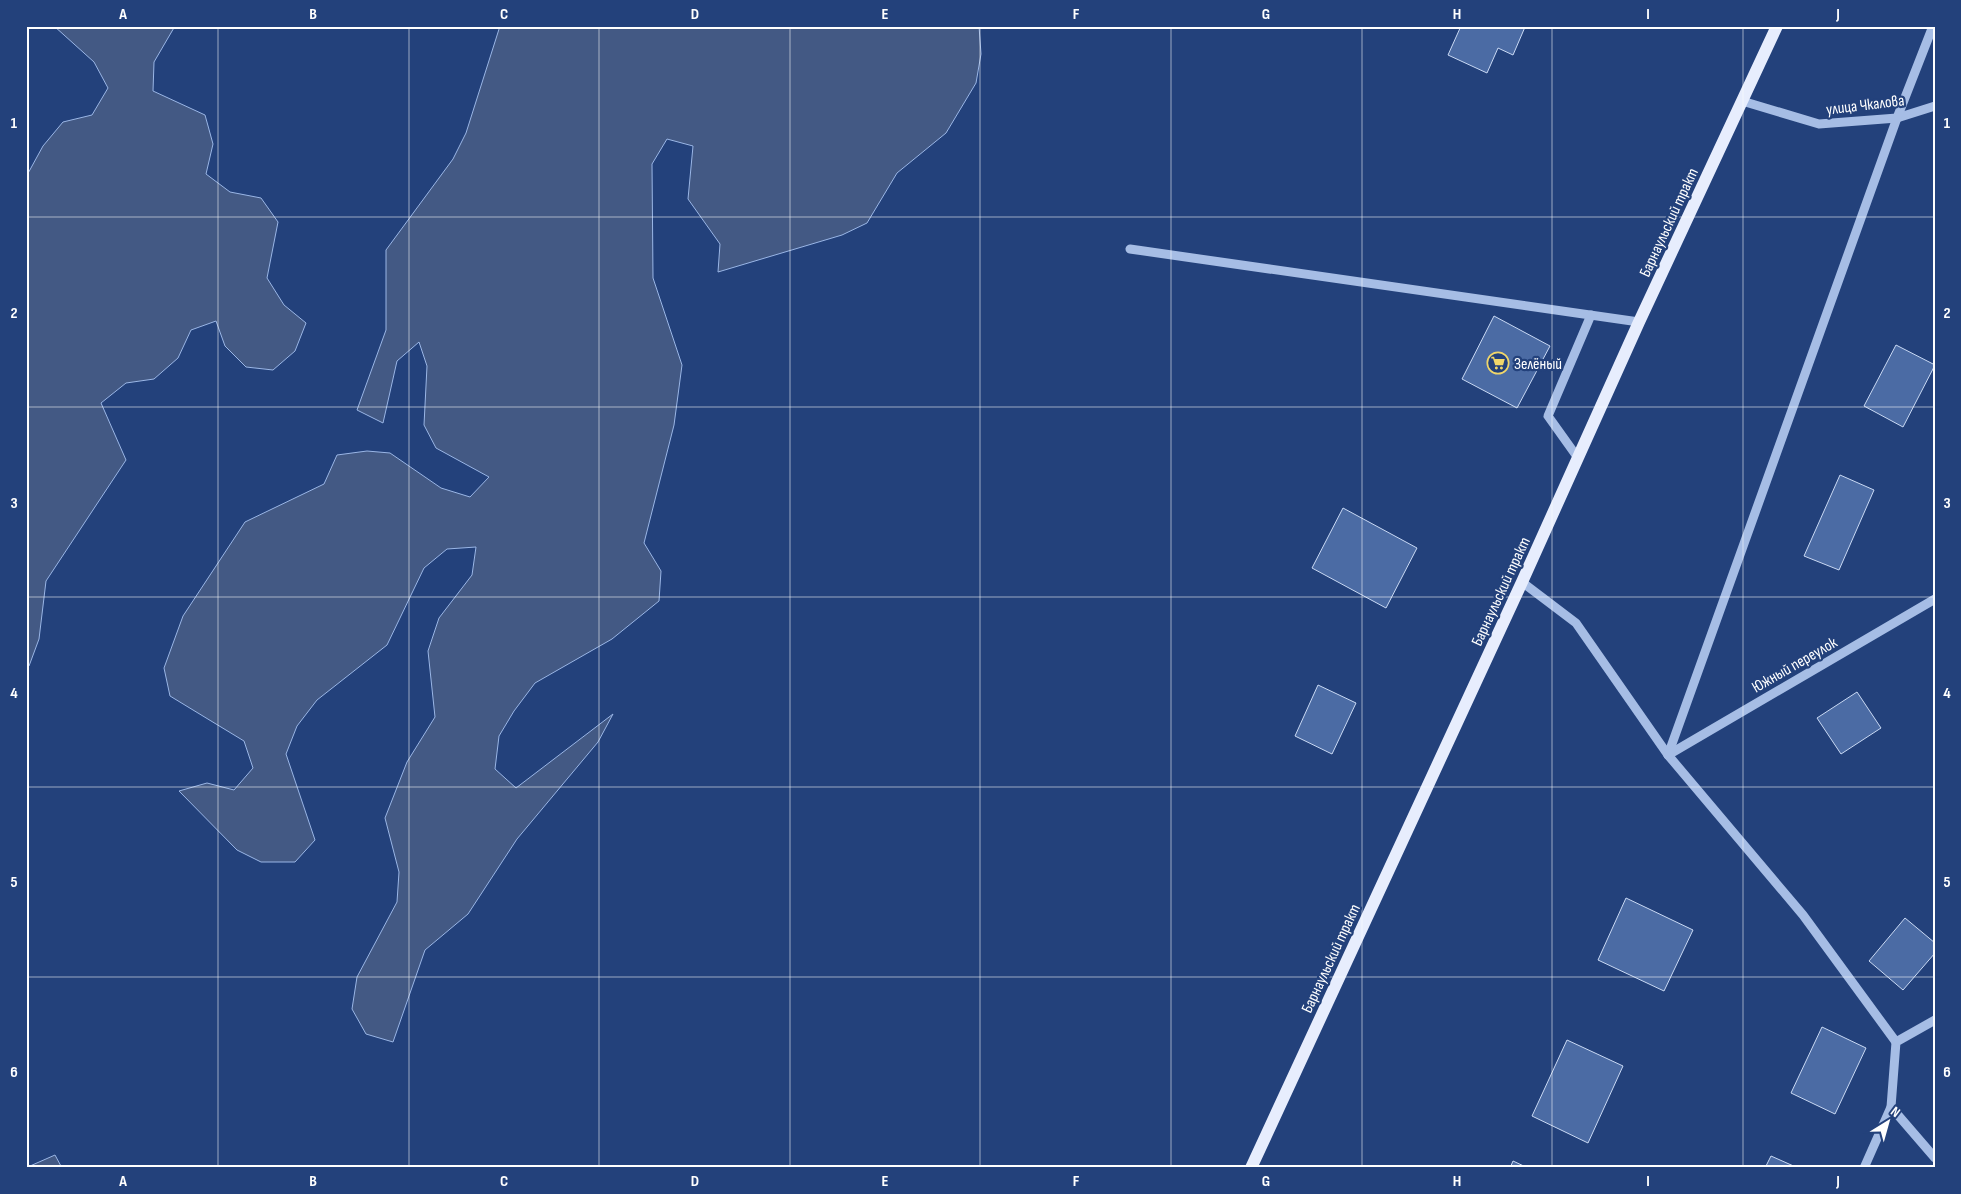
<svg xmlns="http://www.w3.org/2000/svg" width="1961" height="1194" font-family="'Sofia Sans Condensed',sans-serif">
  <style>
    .water { fill: #435984; stroke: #9ab6e6 }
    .building { fill: #4b6ba4; stroke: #c9d9f4 }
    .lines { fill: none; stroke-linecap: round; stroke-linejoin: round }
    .minor { stroke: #a6bde5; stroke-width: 9 }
    .major { stroke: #e7edfd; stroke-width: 12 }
    .grid { fill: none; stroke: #fff; stroke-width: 1; stroke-opacity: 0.55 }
    .labels { text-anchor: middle; stroke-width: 4.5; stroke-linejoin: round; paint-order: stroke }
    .street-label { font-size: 16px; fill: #fff; stroke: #23417b }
    .poi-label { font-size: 16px; fill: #fff; stroke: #23417b; text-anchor: start }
    .neatline { fill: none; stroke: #fff; stroke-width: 2 }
    .grid-label { font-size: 16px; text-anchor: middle; font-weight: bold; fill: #fff }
  </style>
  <rect width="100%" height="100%" fill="#23417b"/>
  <g class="water">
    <polygon points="54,26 175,26 154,62 153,91 205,115 213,144 206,174 230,192 261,198 278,222 267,278 284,305 306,323 295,351 273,370 246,367 225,346 216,321 191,330 178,358 154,379 126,383 101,403 126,460 46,581 39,639 29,666 26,668 26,177 43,146 63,122 92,115 108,88 94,62"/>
    <polygon points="500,26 979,26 981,54 976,83 946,133 897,173 867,223 842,235 718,272 720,244 688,199 693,146 667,139 652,164 653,278 682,365 674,425 644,543 661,571 659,601 612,639 535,683 514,711 499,736 495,769 516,788 613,714 598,742 517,839 468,914 425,950 393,1042 366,1034 352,1009 357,977 397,902 399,872 385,818 407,762 435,717 428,651 439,618 472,575 476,547 447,549 424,568 387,645 317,700 297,726 286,754 315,840 295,862 261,862 237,850 179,791 207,783 234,790 253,768 244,741 170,696 164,668 183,616 245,522 324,484 337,455 367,451 390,453 441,488 470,497 489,477 436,448 424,425 427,366 419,342 397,361 383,423 357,410 386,330 386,250 453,159 466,133"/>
    <polygon points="55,1155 62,1168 29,1168 30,1166"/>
  </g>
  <g class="building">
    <polygon points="1461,26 1524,26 1525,27 1513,55 1498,48 1487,73 1448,55"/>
    <polygon points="1494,316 1550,346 1517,408 1462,379"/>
    <polygon points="1896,345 1935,365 1903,427 1864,406"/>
    <polygon points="1840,475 1874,490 1839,570 1804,556"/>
    <polygon points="1343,508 1417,548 1386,608 1312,568"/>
    <polygon points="1318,685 1356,703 1332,754 1295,736"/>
    <polygon points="1857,692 1881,728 1841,754 1817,718"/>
    <polygon points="1626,898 1693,930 1664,991 1598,960"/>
    <polygon points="1905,918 1935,943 1935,953 1903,990 1869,961"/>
    <polygon points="1822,1027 1866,1048 1835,1114 1791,1093"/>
    <polygon points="1567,1040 1623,1066 1588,1143 1532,1116"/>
    <polygon points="1771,1156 1798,1168 1765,1168"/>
    <polygon points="1513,1161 1528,1168 1510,1168"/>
  </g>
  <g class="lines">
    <g class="minor">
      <polyline points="1742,101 1819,124 1897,118 1935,106"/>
      <polyline points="1130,249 1639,322"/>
      <polyline points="1578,458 1548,416 1591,315"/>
      <polyline points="1522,582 1576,623 1668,755 1803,915 1896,1042"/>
      <polyline points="1668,755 1897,118 1933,26"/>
      <polyline points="1668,755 1935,599"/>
      <polyline points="1891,1107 1935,1158"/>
      <polyline points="1864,1168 1891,1107 1896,1042 1935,1020"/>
    </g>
    <polyline class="major" points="1251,1168 1522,582 1639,322 1777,26"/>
  </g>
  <path class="grid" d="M218,26V1168M409,26V1168M599,26V1168M790,26V1168M980,26V1168M1171,26V1168M1362,26V1168M1552,26V1168M1743,26V1168M26,217H1935M26,407H1935M26,597H1935M26,787H1935M26,977H1935"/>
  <defs>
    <g id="supermarket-ring" transform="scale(1.125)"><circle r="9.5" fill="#23417b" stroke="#f0d66a" stroke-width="1.5"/><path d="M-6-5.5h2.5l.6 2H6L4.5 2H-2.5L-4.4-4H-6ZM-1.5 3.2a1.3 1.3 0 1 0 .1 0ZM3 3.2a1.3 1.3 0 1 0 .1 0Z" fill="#f0d66a"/></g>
  </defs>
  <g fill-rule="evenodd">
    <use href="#supermarket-ring" x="1498" y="363"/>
  </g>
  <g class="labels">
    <g class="street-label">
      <text transform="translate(1865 104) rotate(-7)" y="6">улица Чкалова</text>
      <text transform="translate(1668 222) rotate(-65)" y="6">Барнаульский тракт</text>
      <text transform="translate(1500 591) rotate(-65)" y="6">Барнаульский тракт</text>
      <text transform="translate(1794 664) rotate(-30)" y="6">Южный переулок</text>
      <text transform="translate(1330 958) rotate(-65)" y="6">Барнаульский тракт</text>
    </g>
    <g class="poi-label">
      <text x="1514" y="369">Зелёный</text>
    </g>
  </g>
  <rect width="1961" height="1194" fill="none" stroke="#23417b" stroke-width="55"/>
  <g transform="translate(1888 1122) rotate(37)" stroke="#23417b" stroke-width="4" paint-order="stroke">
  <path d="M0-4L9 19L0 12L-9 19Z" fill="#ffffff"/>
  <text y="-8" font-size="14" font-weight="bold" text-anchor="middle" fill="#ffffff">N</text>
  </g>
  <rect x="28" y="28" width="1906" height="1138" class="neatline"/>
  <g class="grid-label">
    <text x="123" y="19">A</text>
    <text x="313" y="19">B</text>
    <text x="504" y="19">C</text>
    <text x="695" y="19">D</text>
    <text x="885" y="19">E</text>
    <text x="1076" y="19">F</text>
    <text x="1266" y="19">G</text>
    <text x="1457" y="19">H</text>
    <text x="1648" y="19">I</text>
    <text x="1838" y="19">J</text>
    <text x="14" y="128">1</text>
    <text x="1947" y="128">1</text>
    <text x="14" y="318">2</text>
    <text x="1947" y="318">2</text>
    <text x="14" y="508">3</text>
    <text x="1947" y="508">3</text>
    <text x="14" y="698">4</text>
    <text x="1947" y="698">4</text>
    <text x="14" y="887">5</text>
    <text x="1947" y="887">5</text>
    <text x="14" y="1077">6</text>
    <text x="1947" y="1077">6</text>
    <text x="123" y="1186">A</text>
    <text x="313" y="1186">B</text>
    <text x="504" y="1186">C</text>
    <text x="695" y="1186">D</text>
    <text x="885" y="1186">E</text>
    <text x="1076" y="1186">F</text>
    <text x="1266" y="1186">G</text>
    <text x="1457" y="1186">H</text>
    <text x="1648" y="1186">I</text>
    <text x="1838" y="1186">J</text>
  </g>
</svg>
